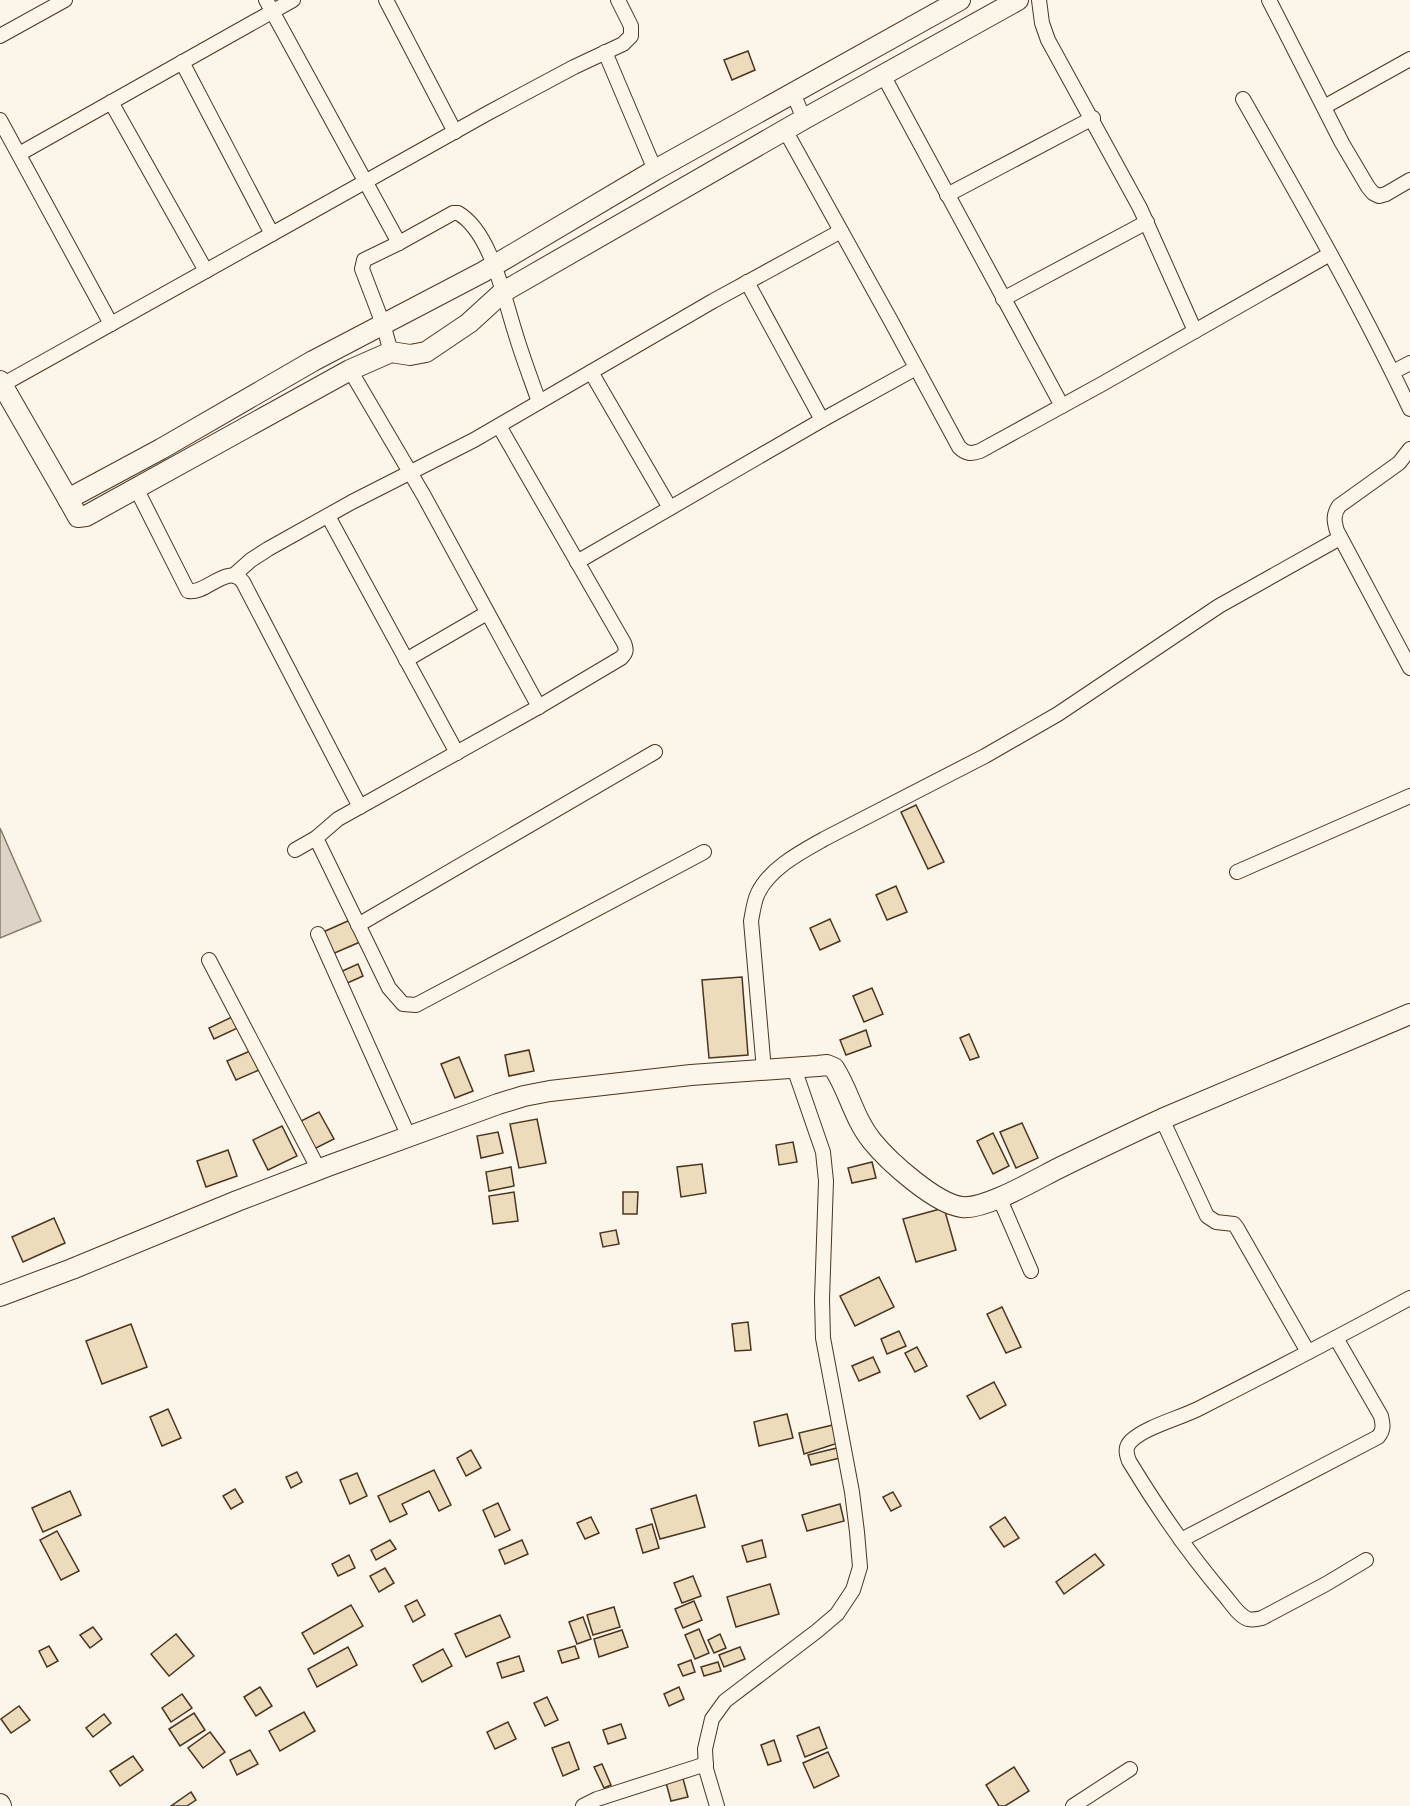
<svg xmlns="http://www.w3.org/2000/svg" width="1410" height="1806" font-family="'DejaVu Sans',sans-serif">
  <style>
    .water { fill: #dcd4c6; stroke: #887966; stroke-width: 1.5 }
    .building { fill: #ecdcbc; stroke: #4a3520; stroke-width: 1.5 }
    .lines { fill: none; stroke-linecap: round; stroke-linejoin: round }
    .street-casing { stroke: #4a3520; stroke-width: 16 }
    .secondary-casing { stroke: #4a3520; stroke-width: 22 }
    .street { stroke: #fbf6e9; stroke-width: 14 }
    .secondary { stroke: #fbf6e9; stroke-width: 20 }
  </style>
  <rect width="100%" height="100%" fill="#fbf6e9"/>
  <polygon class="water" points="0,828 41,921 0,938"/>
  <g class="building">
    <polygon points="748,51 755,70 732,80 724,60"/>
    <polygon points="916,805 944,862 928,869 901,812"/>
    <polygon points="896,886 907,912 887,920 876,895"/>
    <polygon points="830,919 840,941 820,950 810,928"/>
    <polygon points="350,920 360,942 330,955 321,933"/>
    <polygon points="358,964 363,976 343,985 338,973"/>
    <polygon points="742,977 748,1055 709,1058 702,980"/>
    <polygon points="872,988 883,1014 864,1022 853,996"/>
    <polygon points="236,1015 242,1026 214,1039 209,1028"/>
    <polygon points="866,1030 871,1046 846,1055 840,1040"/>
    <polygon points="969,1034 979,1057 970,1060 960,1038"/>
    <polygon points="529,1050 534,1071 509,1076 505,1055"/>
    <polygon points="250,1051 259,1070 236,1080 227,1061"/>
    <polygon points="459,1057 473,1091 455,1098 441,1064"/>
    <polygon points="319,1112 334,1139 312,1150 297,1123"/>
    <polygon points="537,1119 546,1163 519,1168 510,1124"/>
    <polygon points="1022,1123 1038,1158 1016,1168 1000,1132"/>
    <polygon points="282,1126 297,1156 268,1170 253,1140"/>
    <polygon points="498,1132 503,1153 481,1158 477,1136"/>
    <polygon points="993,1133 1009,1166 993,1174 977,1141"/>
    <polygon points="793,1142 797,1162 779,1165 776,1145"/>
    <polygon points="228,1150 237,1176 206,1187 197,1161"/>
    <polygon points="872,1162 876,1178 852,1183 848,1168"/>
    <polygon points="702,1164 706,1193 681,1197 677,1167"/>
    <polygon points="511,1167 514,1186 489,1191 486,1172"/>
    <polygon points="514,1192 518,1221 493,1224 489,1196"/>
    <polygon points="623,1192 638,1192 637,1214 623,1214"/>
    <polygon points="944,1208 956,1250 916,1262 903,1219"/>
    <polygon points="54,1218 65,1243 23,1262 12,1237"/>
    <polygon points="616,1230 619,1244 603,1247 600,1233"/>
    <polygon points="879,1277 894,1307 855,1326 840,1296"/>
    <polygon points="1002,1307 1021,1347 1006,1353 987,1314"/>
    <polygon points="748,1322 751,1350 735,1351 732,1324"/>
    <polygon points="131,1324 147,1367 102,1384 86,1341"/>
    <polygon points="899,1331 906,1346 887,1354 881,1339"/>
    <polygon points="917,1347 927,1366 915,1372 905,1353"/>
    <polygon points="873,1357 880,1372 859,1381 852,1366"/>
    <polygon points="994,1382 1006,1405 980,1419 967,1396"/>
    <polygon points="168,1409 181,1438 162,1446 150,1417"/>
    <polygon points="787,1414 793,1438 759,1446 754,1422"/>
    <polygon points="837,1424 838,1443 804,1454 799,1433"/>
    <polygon points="841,1447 844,1457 811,1465 808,1455"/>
    <polygon points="471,1450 481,1468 466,1476 457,1458"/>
    <polygon points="434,1470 451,1505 439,1511 429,1491 402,1504 407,1514 390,1522 378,1496"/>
    <polygon points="297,1472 302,1482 291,1488 286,1477"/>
    <polygon points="357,1473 367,1496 350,1504 340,1480"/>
    <polygon points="235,1489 243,1502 231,1509 223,1496"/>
    <polygon points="70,1491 81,1515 43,1532 32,1508"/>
    <polygon points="893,1492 901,1506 891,1511 883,1497"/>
    <polygon points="696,1495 705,1527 660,1539 651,1509"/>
    <polygon points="498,1503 510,1530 495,1537 483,1510"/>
    <polygon points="840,1504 844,1521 807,1531 802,1515"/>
    <polygon points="591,1517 599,1533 585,1539 577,1523"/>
    <polygon points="1005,1517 1019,1538 1004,1547 990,1527"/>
    <polygon points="652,1524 659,1548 643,1553 636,1529"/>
    <polygon points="57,1531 79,1571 61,1580 40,1540"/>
    <polygon points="390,1540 396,1549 376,1560 371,1550"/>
    <polygon points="522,1540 528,1554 505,1564 499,1550"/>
    <polygon points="762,1540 766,1557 747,1562 742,1546"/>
    <polygon points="1095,1554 1104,1565 1064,1594 1056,1582"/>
    <polygon points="349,1555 355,1568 338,1576 332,1564"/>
    <polygon points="385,1568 394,1583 379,1592 370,1576"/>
    <polygon points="693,1576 701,1596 682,1603 674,1583"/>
    <polygon points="770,1584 779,1614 736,1627 727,1597"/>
    <polygon points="417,1600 425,1615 413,1622 405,1606"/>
    <polygon points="694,1601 702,1620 683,1628 675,1609"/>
    <polygon points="351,1605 363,1626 314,1654 302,1633"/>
    <polygon points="614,1607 620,1627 593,1635 587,1615"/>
    <polygon points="500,1615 510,1637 466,1657 455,1634"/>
    <polygon points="583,1617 591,1639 577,1644 569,1622"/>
    <polygon points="93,1627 102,1639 90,1648 80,1635"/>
    <polygon points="699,1629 709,1653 695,1659 685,1635"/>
    <polygon points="622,1630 628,1647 599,1657 594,1639"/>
    <polygon points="176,1634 194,1656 169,1676 151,1654"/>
    <polygon points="720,1634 726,1648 714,1653 708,1640"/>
    <polygon points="49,1646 58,1661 47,1667 39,1651"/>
    <polygon points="575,1646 579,1658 562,1663 558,1651"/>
    <polygon points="348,1647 357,1665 317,1687 308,1669"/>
    <polygon points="740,1647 745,1659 724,1667 719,1655"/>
    <polygon points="443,1649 452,1666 422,1682 413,1665"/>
    <polygon points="519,1656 524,1671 502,1678 497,1663"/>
    <polygon points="691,1660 695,1672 683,1676 678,1665"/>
    <polygon points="718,1662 721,1671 704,1676 701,1667"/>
    <polygon points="260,1687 272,1706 256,1716 244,1697"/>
    <polygon points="679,1687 684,1699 669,1706 664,1694"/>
    <polygon points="182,1694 192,1708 171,1722 162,1708"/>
    <polygon points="547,1697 558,1720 545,1726 534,1703"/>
    <polygon points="19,1706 30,1720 11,1733 1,1719"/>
    <polygon points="304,1712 315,1731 280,1751 269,1731"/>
    <polygon points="194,1713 205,1730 180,1746 169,1729"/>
    <polygon points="104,1714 111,1723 93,1737 86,1728"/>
    <polygon points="508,1722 516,1739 495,1749 487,1732"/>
    <polygon points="621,1724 626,1738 608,1744 603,1730"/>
    <polygon points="819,1727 827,1748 805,1757 797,1736"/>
    <polygon points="210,1732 225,1752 203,1768 188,1748"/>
    <polygon points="774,1740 781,1761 768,1765 761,1745"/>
    <polygon points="569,1742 579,1769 563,1776 552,1748"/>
    <polygon points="250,1750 258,1764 237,1775 230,1760"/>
    <polygon points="828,1752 839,1776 814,1788 803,1763"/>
    <polygon points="133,1756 143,1770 120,1786 110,1771"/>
    <polygon points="602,1764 611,1785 604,1788 594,1767"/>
    <polygon points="1014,1767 1029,1791 1005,1806 999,1806 986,1785"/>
    <polygon points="682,1775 688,1797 671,1801 665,1779"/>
    <polygon points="191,1792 196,1800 187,1806 171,1806"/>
  </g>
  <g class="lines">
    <g class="street-casing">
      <g id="street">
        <polyline points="266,0 399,243"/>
        <polyline points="386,0 455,132"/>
        <polyline points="1039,0 1042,23 1048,40 1140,208 1195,331"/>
        <polyline points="1269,0 1342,143 1368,187 1373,193 1379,196 1386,194 1410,180"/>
        <polyline points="0,36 65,0"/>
        <polyline points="605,52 655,170"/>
        <polyline points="182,62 272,234"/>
        <polyline points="883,75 1062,406"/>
        <polyline points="793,93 804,119"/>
        <path d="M1243,99C1301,201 1360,303 1410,409"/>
        <polyline points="111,102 206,271"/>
        <polyline points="1324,107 1410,59"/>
        <polyline points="0,120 111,324"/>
        <path d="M785,130L891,321L959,447C966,454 971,454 980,451L1102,384L1330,254"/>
        <polyline points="19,154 293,0"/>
        <polyline points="947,195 1093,118"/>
        <polyline points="747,282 822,420"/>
        <polyline points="1003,299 1147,222"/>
        <path d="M391,352L383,324L362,269L364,260L399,243L453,213H458C491,232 504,298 515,332C522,356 531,379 539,402"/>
        <polyline points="350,370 424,496 539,707"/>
        <polyline points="591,372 670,508"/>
        <polyline points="1393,372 1410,363"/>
        <polyline points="2,385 488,113 574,67 623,44 631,36 631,26 618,0"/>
        <path d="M1410,449L1399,463L1339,506C1333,515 1334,521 1337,531L1410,668"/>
        <path d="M136,488L188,591C206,595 228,562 243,582L360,807"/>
        <polyline points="328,516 457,753"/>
        <polyline points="577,562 822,420 916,368"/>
        <polyline points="234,575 251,560 268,549 352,502 474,440 713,301 841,231"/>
        <polyline points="406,660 487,613"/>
        <polyline points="316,838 389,988 403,1004 416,1005 704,852"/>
        <path d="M295,850L316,838L338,819L535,709L621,658C626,653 627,650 624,643L499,426"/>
        <polyline points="1237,872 1410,796"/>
        <polyline points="358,925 655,752"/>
        <polyline points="318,934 409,1137"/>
        <polyline points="209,960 319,1170"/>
        <path d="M764,1070L751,921C753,911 754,901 758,893C770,868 801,852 824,839L985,756L1058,714L1219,606L1340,538"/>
        <polyline points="1162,1119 1207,1216 1216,1222 1234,1224 1237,1228 1308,1352"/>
        <polyline points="999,1197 1031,1271"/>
        <path d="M1181,1540L1378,1437C1384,1430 1383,1425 1381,1416L1336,1338"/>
        <path d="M1366,1560L1326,1584L1262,1618C1258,1619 1253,1620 1248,1619C1239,1616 1231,1603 1225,1596C1189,1554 1158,1509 1129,1461C1126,1453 1125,1447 1131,1441C1145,1427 1180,1418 1198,1409C1269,1373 1340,1336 1410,1298"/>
        <polyline points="583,1806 597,1799 706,1764"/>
        <polyline points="717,1806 706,1769 705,1749 712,1719 725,1701 817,1631 837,1614 853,1590 860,1567 857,1532 852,1492 823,1338 822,1299 826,1181 823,1152 794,1068"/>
        <polyline points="1073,1806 1130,1769"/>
      </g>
    </g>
    <g class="secondary-casing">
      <g id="secondary">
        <polyline points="0,381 68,499 78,517 86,516 350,370 391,352 410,355 426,352 469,323 503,292 804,119 1018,0"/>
        <polyline points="68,499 161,449 313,361 483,272 655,170 960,0"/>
        <path d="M0,1296L72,1269L237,1201L328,1166L498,1104L524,1096L550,1091L691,1075L818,1066L827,1065L834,1068C849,1091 854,1119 872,1141C889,1162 936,1204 962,1207C986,1210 1040,1177 1063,1166C1096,1150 1129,1134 1162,1119L1410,1014"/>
        <polyline points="0,1804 1,1806"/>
      </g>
    </g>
    <use href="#street" class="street"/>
    <use href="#secondary" class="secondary"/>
  </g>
</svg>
